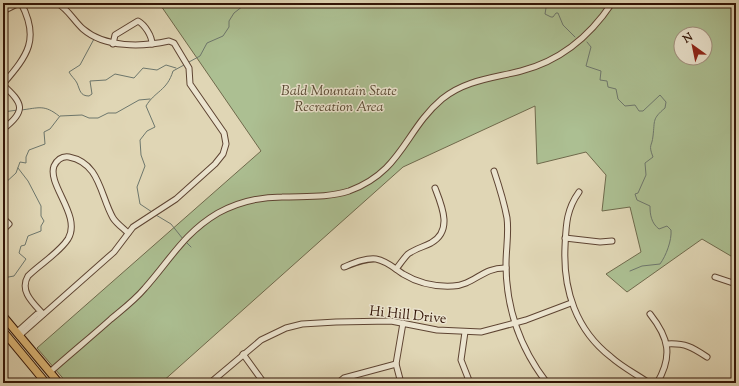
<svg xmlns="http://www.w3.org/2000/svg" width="739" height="386" font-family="'Sorts Mill Goudy',serif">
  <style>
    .green { fill: #acbf92; stroke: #6f6a4c; fill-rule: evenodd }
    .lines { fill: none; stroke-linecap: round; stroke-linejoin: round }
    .stream { stroke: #6d776d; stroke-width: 1 }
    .minor-casing { stroke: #5e4432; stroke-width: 7 }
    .major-casing { stroke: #321406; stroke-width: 9 }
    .minor { stroke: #ebe4cf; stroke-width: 5 }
    .major { stroke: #e0bb7a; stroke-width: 7 }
    .labels { text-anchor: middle; stroke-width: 3; stroke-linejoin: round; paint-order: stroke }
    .park-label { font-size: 14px; font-style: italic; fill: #574730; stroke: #ebe4cf }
    .street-label { font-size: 14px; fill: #321406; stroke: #ebe4cf }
  </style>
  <rect width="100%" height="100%" fill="#e0d6b5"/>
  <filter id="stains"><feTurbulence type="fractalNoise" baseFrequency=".005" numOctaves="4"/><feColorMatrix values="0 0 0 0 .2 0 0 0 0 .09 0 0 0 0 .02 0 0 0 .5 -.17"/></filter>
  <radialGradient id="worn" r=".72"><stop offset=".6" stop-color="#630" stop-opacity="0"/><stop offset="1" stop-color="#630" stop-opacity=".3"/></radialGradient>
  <path class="green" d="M159,3H736V259L702,239L627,292L606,274L641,252L630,207L602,211L606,175L586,152L537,164L535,106L403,167L161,383H67L37,348L261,151ZM681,34H705V58H681Z"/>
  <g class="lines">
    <g class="stream">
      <polyline points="544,3 546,8 545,14 551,17 553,17 556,13 558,13 563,25 575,37"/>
      <path d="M94,39L80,65L69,72C71,76 75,79 77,83C80,90 80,96 89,96L92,94L90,81L106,80L115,74L134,78L143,68L157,70L166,65L176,68"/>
      <path d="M587,42L591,47L586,66L601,71L600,80L607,81L608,87L616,89L618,99L625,106L635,105L639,111H643L660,95L666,102L665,108C652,119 655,120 653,136C652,147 648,144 653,157L645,163L646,175L638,193L635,194L637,200L650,206C650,214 651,223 659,229L667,226L671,230C672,240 666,256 660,264L642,266L630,271"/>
      <polyline points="189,62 200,56 207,43 223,36 229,27 229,21 234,13 247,3"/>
      <path d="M21,110C39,108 44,104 59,116"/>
      <polyline points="3,112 18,110"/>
      <polyline points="3,185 16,173 20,162 26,163 26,157 29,150 45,144 44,132 50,129 60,116 82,115 89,118 98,118 108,113 116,113 139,100 150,99"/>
      <path d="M152,212L140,204L137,187L145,166L141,155L140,140L147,131L155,127L146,106C155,91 167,91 173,71L184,65"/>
      <polyline points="156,215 171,224 183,239"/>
      <polyline points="187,243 191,247"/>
      <polyline points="3,278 14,276 26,259 19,253 21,246 25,245 28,236 41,231 41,226 44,221 41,216 41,206 28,181 18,168"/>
    </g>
    <g class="minor-casing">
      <g id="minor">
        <polyline points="3,11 19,3"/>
        <path d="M113,44L115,35L138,21C145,25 152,36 152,44"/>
        <path d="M3,84C28,55 40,39 21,3"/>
        <path d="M3,85C23,103 27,111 3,129"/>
        <path d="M494,171C499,186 504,202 507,218C509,233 506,249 506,264C506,308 520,348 547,383"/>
        <path d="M579,192C566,210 566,226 565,247C563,290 576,330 611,357C622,367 636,374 649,383"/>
        <polyline points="3,218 9,224 3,230"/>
        <polyline points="565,238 600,242 612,241"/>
        <path d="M344,267C354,263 365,258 376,259C387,261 394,268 403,274C418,283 435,287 453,286C474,285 483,267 506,268"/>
        <path d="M396,269C400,264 404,258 408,254C415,249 423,247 431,243C453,231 442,206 435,188"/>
        <polyline points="715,277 736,284"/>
        <path d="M43,314C33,303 19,291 28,276C40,264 59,253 68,239C82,216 47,185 54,166C57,160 62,156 69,157C100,163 100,195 113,218C117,224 123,228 128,233"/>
        <path d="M650,314C669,338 673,356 657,383"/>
        <polyline points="17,332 37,314 43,314"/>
        <polyline points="465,332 461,360 470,383"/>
        <path d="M19,336L114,252L133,227L176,199L215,164L223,154L226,144L224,133L190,84L189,68L174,43L169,41C142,47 105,48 83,29C74,21 68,9 57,3"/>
        <path d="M667,344C685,343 692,347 707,357"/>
        <polyline points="243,354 264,383"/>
        <path d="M50,372C70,354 91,337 111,319C123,309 135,300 145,288C170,260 184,233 218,213C238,202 260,197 282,197C305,196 327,198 349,191C402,172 405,130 442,99C465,80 494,78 521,71C560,61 590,36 612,3"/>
        <polyline points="210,383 261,340 286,328 302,324 336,322 391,321 437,330 481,332 526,320 571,303"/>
        <polyline points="338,383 344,378 396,364"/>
        <polyline points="401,383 396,364 403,323"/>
      </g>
    </g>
    <g class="major-casing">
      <g id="major">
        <polyline points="3,316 59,383"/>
        <polyline points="3,331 46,383"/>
      </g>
    </g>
    <use href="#minor" class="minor"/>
    <use href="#major" class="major"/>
  </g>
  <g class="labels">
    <g class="park-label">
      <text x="339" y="95">Bald Mountain State<tspan x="339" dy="16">Recreation Area</tspan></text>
    </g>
    <g class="street-label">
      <text transform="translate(408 314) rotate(6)" y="5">Hi Hill Drive</text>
    </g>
  </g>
  <rect width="739" height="386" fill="none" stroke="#e0d6b5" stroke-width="16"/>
  <rect x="4" y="4" width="731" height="378" fill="none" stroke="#321406" stroke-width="2"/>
  <rect x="8" y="8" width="723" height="370" fill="none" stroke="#321406"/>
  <g transform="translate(693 46) rotate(327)"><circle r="19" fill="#ebe4cf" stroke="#a1917f"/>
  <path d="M0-3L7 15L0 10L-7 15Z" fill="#8f2418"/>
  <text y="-6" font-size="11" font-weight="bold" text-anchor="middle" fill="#321406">N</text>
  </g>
  <rect width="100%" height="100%" filter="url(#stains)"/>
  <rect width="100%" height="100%" fill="url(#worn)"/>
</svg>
